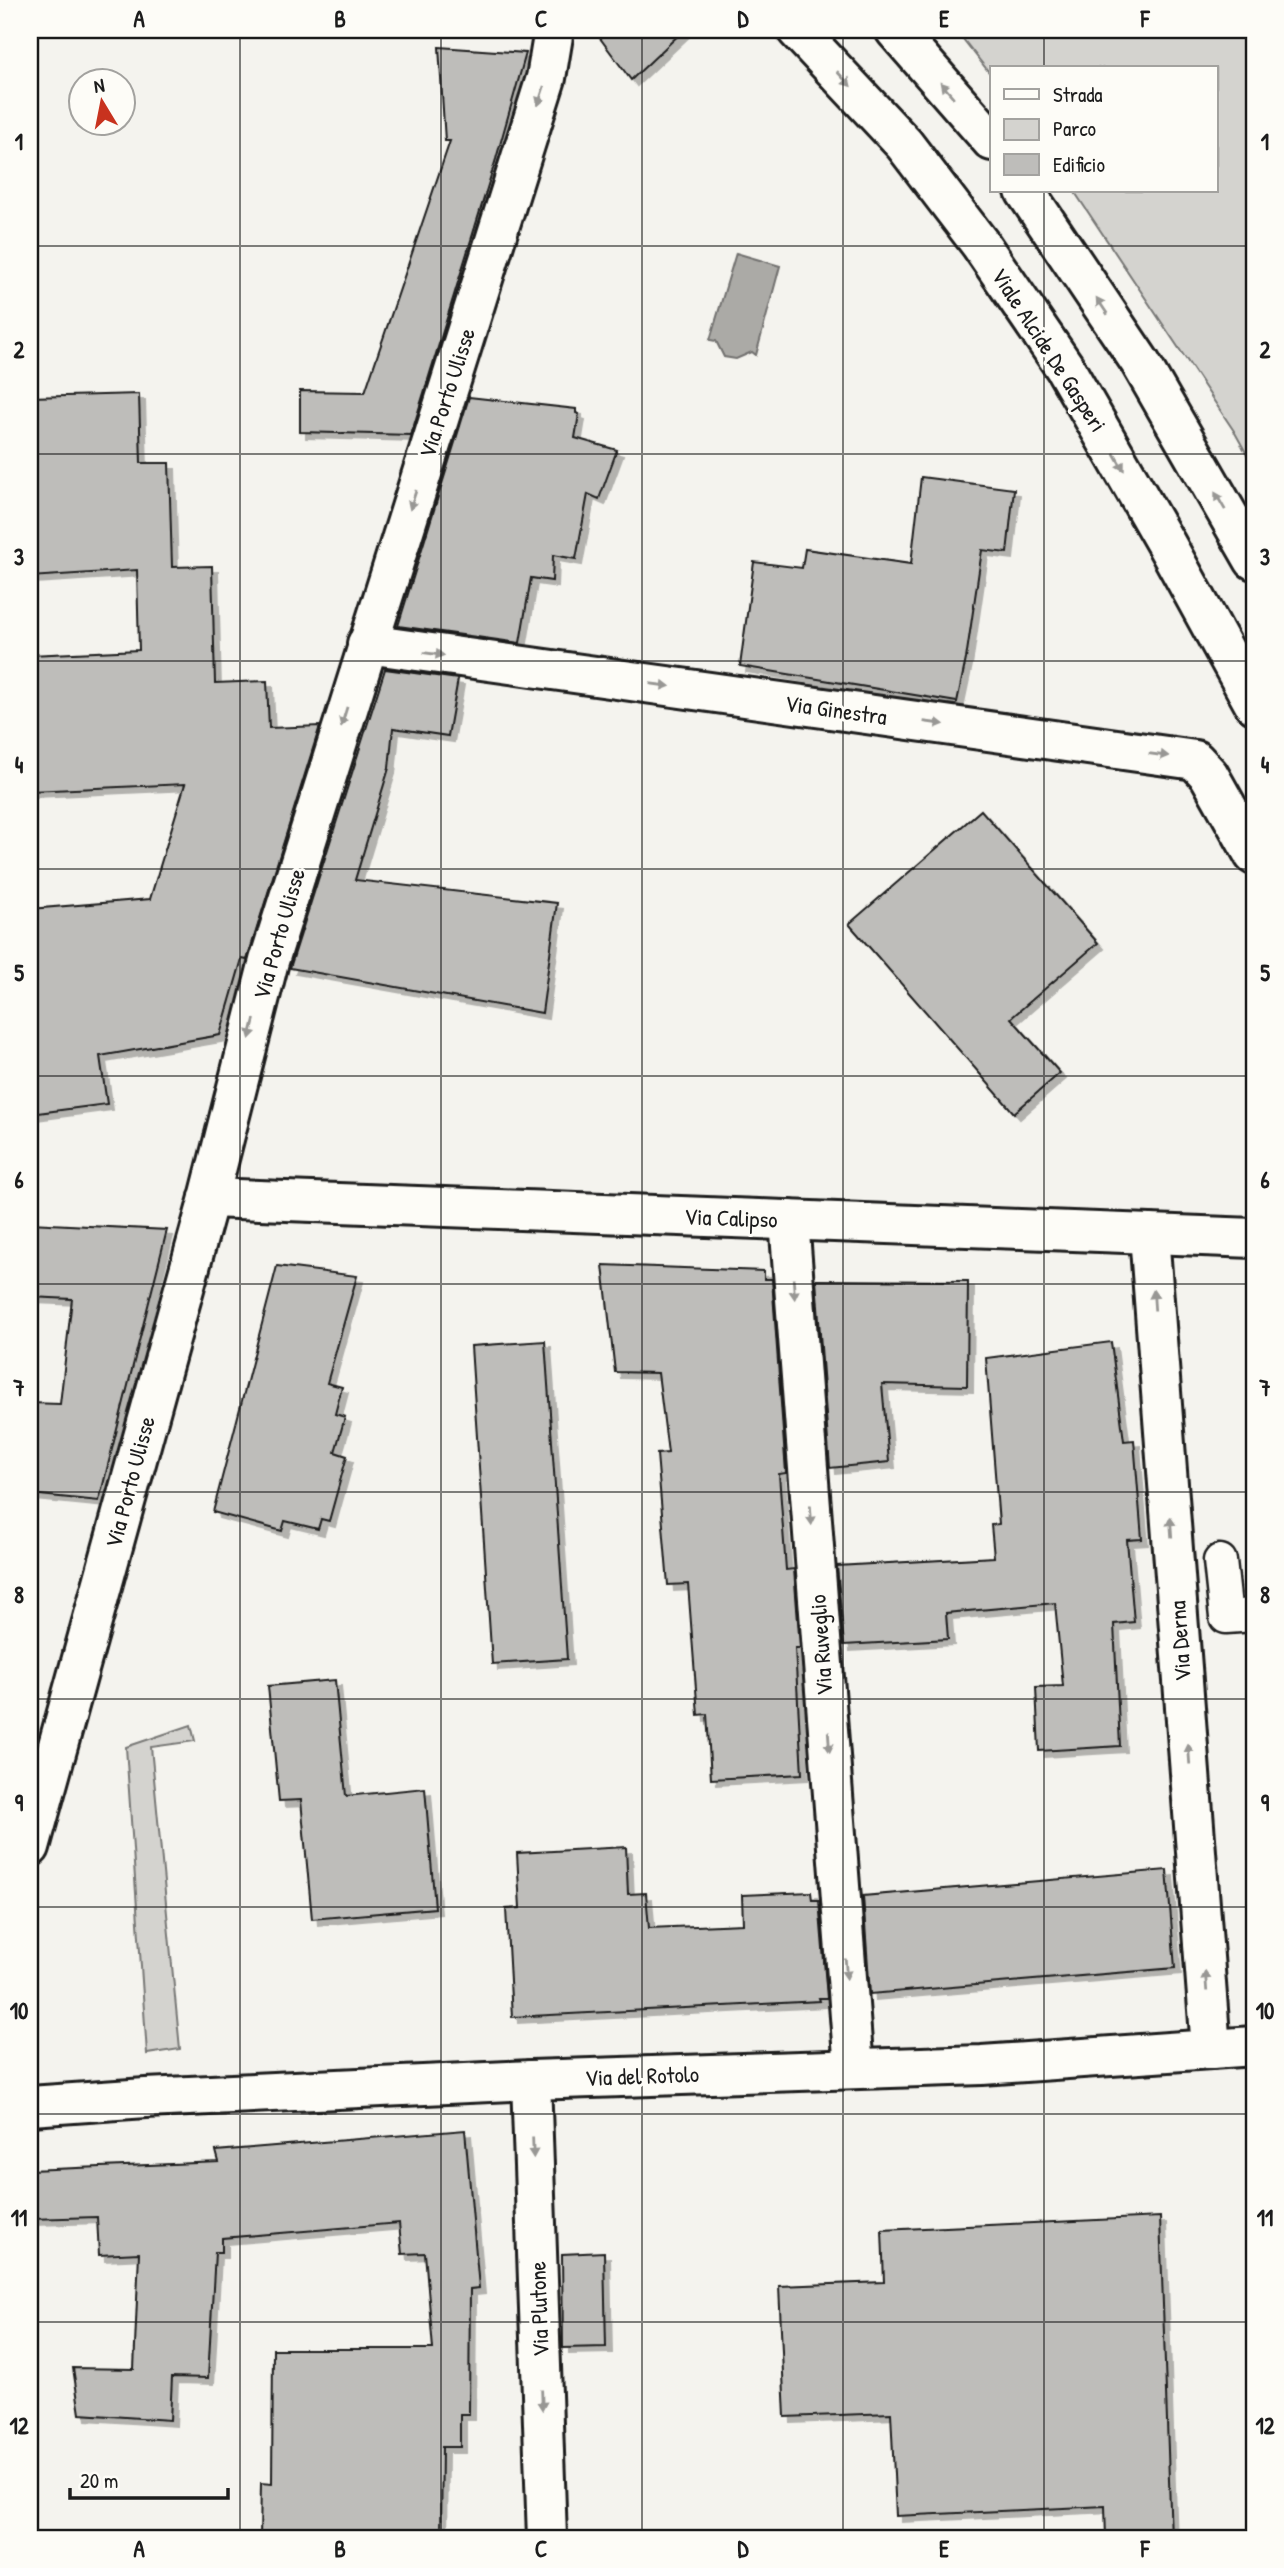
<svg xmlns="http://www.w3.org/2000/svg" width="1284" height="2568" font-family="'Patrick Hand',sans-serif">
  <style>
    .green { fill: #d4d3cf; stroke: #787876; stroke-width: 2 }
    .water { fill: #abaaa6; stroke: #72716f; stroke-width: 2 }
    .building { fill: #bebdba; stroke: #1c1c1c; stroke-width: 2; filter: url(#shadow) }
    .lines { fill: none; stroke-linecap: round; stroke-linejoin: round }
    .service-casing { stroke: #1c1c1c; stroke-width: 37 }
    .minor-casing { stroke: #1c1c1c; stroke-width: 44 }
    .tertiary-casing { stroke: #1c1c1c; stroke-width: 44 }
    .secondary-casing { stroke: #1c1c1c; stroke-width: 44 }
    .service { stroke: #fdfcf7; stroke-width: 32 }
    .minor { stroke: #fdfcf7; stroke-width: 38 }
    .tertiary { stroke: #fdfcf7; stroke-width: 38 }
    .secondary { stroke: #fdfcf7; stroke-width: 38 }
    .oneway { fill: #989794 }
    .grid { fill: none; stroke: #1c1c1c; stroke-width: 2; stroke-opacity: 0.55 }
    .labels { text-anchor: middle; stroke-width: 6; stroke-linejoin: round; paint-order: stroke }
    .street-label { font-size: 23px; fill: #1c1c1c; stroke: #fdfcf7 }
    .neatline { fill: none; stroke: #1c1c1c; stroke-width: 2.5 }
    .grid-label { font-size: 23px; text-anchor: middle; font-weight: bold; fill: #1c1c1c }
  </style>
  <defs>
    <filter id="shadow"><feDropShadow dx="6" dy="6" stdDeviation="0" flood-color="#0004"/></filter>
  </defs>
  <rect width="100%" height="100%" fill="#f4f3ee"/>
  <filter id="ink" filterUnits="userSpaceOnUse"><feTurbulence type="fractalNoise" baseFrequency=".0143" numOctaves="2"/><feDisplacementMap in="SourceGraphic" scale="14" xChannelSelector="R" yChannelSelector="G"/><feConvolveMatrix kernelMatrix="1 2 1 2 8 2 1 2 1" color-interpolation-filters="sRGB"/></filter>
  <g filter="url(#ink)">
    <g class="green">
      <polygon points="956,30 1254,30 1254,467 1234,431 1074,191 1216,191 1216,68 992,68 992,76"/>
      <polygon points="191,1725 195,1741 151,1747 180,2049 147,2054 126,1747"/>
    </g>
    <polygon class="water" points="736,253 780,266 756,355 752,352 736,359 724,357 716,341 710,340"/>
    <g class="building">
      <polygon points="594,30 684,30 631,80"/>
      <polygon points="439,47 526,53 496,159 411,435 300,432 300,391 365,392 450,141 445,141"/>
      <polygon points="139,394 141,463 169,463 172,567 212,566 215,683 267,681 269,728 320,726 247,960 242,959 220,1035 100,1056 107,1104 30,1114 30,909 150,899 185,784 30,791 30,655 139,650 137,570 30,577 30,397"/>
      <polygon points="469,397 576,409 576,413 579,414 575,438 617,450 599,499 588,494 576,559 553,555 552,581 531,578 520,643 398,626"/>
      <polygon points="921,477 1014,489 1007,553 982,550 966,659 957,702 740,666 754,562 802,568 805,549 911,564"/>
      <polygon points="385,669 458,679 448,736 393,728 389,768 355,880 557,903 542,1013 290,968"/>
      <polygon points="981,810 1098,943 1011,1018 1060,1073 1014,1113 849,924"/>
      <polygon points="30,1223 167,1230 99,1501 30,1494 30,1403 60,1404 72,1299 30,1297"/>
      <polygon points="603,1265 764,1271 764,1279 772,1279 786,1473 779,1474 786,1570 794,1569 800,1648 795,1648 802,1774 711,1779 707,1714 698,1715 688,1584 668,1585 657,1454 668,1453 658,1373 615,1372"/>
      <polygon points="277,1266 357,1276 327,1383 342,1387 335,1414 345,1417 335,1452 347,1456 329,1521 321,1519 318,1529 285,1521 282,1531 213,1512"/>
      <polygon points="816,1280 968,1281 967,1386 882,1384 889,1462 830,1468"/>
      <polygon points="545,1341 567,1659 492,1664 471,1346"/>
      <polygon points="1111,1342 1124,1441 1134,1440 1142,1539 1127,1540 1134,1622 1114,1624 1120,1746 1039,1751 1036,1687 1063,1686 1055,1603 946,1613 948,1639 844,1645 837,1566 994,1557 991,1525 999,1524 986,1358"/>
      <polygon points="335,1680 346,1796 425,1788 435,1908 312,1919 301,1800 279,1801 268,1686"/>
      <polygon points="626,1847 628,1894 646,1893 649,1928 743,1924 742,1895 811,1892 812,1900 819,1900 827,1998 819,1998 820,2001 512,2017 506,1909 520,1908 517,1853"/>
      <polygon points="1167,1870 1175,1968 870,1994 863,1896"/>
      <polygon points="465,2130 479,2288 470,2289 469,2414 460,2414 460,2447 442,2447 441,2538 260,2538 261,2483 272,2484 273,2349 433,2349 425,2253 402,2254 399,2223 222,2238 222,2252 215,2252 208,2378 172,2377 170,2420 80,2414 73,2368 134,2369 139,2253 99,2255 97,2217 30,2219 30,2170 219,2162 216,2151"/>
      <polygon points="1160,2217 1171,2538 1106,2538 1105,2506 896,2516 891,2413 785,2417 779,2286 884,2282 882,2230"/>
      <polygon points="604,2252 606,2347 563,2348 562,2254"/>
    </g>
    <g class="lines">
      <g class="service-casing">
        <polyline id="service" points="1220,1561 1226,1617 1254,1615"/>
      </g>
      <g class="minor-casing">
        <g id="minor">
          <polyline points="367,644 1195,760 1209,775 1254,855"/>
          <polyline points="209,1198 1254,1238"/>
          <polyline points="789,1220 854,2069"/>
          <polyline points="1149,1234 1211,2049"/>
          <polyline points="30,1847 209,1198 269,961 546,78 554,30"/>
          <polyline points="531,2080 547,2538"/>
        </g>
      </g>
      <g class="tertiary-casing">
        <g id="tertiary">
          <polyline points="895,30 992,141"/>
          <polyline points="1025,191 1140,362 1254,560"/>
        </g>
      </g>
      <g class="secondary-casing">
        <g id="secondary">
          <polyline points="797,30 904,144 981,245 1065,368 1166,544 1254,704"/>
          <polyline points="30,2106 146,2098 531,2080 982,2065 1254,2046"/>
        </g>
      </g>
      <use href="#service" class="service"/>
      <use href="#minor" class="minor"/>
      <use href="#tertiary" class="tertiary"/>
      <use href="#secondary" class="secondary"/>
    </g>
    <defs><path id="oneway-solid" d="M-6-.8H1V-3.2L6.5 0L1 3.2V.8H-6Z" transform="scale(1.75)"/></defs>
    <g class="oneway">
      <use href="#oneway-solid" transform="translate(844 79) rotate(47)"/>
      <use href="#oneway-solid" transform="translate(947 90) rotate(-131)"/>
      <use href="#oneway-solid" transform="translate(541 96) rotate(108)"/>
      <use href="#oneway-solid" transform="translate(1102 306) rotate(-124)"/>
      <use href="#oneway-solid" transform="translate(1119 462) rotate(60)"/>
      <use href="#oneway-solid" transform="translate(413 500) rotate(108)"/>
      <use href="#oneway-solid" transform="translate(1220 501) rotate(-120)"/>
      <use href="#oneway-solid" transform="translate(434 654) rotate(8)"/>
      <use href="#oneway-solid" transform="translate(660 685) rotate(8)"/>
      <use href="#oneway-solid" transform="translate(344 717) rotate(107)"/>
      <use href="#oneway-solid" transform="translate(934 723) rotate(8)"/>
      <use href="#oneway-solid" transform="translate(1159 755) rotate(8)"/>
      <use href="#oneway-solid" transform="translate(252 1029) rotate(104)"/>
      <use href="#oneway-solid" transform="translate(794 1289) rotate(86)"/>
      <use href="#oneway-solid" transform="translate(1154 1300) rotate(-94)"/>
      <use href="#oneway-solid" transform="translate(811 1515) rotate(86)"/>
      <use href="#oneway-solid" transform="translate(1171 1527) rotate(-94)"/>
      <use href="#oneway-solid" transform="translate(829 1742) rotate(86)"/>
      <use href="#oneway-solid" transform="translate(1189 1754) rotate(-94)"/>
      <use href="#oneway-solid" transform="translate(846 1969) rotate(86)"/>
      <use href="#oneway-solid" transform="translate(1206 1981) rotate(-94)"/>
      <use href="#oneway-solid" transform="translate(533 2148) rotate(88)"/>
      <use href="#oneway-solid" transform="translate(542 2400) rotate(88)"/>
    </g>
  </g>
  <path class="grid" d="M240,30V2538M441,30V2538M642,30V2538M843,30V2538M1044,30V68M1044,191V2538M30,246H1254M30,454H1254M30,661H1254M30,869H1254M30,1076H1254M30,1284H1254M30,1492H1254M30,1699H1254M30,1907H1254M30,2114H1254M30,2322H1254"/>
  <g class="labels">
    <g class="street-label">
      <text transform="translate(1049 350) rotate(57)" y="8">Viale Alcide De Gasperi</text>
      <text transform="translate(447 393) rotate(-72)" y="8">Via Porto Ulisse</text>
      <text transform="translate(836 710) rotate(8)" y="8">Via Ginestra</text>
      <text transform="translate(279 934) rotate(-74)" y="8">Via Porto Ulisse</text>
      <text transform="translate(731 1218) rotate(2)" y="8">Via Calipso</text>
      <text transform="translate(130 1482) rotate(-75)" y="8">Via Porto Ulisse</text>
      <text transform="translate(1180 1641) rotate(-94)" y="8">Via Derna</text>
      <text transform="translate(821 1645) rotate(-94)" y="8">Via Ruveglio</text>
      <text transform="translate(642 2076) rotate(-2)" y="8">Via del Rotolo</text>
      <text transform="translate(539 2309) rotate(-92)" y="8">Via Plutone</text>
    </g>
  </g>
  <rect width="1284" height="2568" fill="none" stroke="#fdfcf7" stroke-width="77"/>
  <rect x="990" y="66" width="228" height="126" fill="#fdfcf7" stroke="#a3a29f" stroke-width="2"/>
  <rect x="1004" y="89" width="35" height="10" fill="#fdfcf7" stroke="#a3a29f" stroke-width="2"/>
  <text x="1053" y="102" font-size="21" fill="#1c1c1c">Strada</text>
  <rect x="1004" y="119" width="35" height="21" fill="#d4d3cf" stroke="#a3a29f" stroke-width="2"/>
  <text x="1053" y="136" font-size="21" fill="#1c1c1c">Parco</text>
  <rect x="1004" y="154" width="35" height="21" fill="#bebdba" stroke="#a3a29f" stroke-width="2"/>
  <text x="1053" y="172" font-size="21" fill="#1c1c1c">Edificio</text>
  <g transform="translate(102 102) rotate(350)"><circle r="33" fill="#fdfcf7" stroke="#a3a29f" stroke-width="2"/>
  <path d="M0-5L12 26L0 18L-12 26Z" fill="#c8321e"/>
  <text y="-10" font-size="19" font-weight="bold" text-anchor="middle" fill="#1c1c1c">N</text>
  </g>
  <path d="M70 2488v10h158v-10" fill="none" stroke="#1c1c1c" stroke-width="3.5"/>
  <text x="80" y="2488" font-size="21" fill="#1c1c1c" stroke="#fdfcf7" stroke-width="5" paint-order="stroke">20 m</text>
  <rect x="38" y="38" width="1208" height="2492" class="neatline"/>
  <g class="grid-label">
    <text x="139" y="27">A</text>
    <text x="340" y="27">B</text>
    <text x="541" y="27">C</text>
    <text x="743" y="27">D</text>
    <text x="944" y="27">E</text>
    <text x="1145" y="27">F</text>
    <text x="19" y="150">1</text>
    <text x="1265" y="150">1</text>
    <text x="19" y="358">2</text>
    <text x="1265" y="358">2</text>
    <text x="19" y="565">3</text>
    <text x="1265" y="565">3</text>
    <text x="19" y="773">4</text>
    <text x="1265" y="773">4</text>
    <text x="19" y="981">5</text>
    <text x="1265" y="981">5</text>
    <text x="19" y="1188">6</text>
    <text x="1265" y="1188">6</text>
    <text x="19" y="1396">7</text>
    <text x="1265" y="1396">7</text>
    <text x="19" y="1603">8</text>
    <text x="1265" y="1603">8</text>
    <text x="19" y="1811">9</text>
    <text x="1265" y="1811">9</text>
    <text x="19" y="2019">10</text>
    <text x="1265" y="2019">10</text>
    <text x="19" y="2226">11</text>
    <text x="1265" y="2226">11</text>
    <text x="19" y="2434">12</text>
    <text x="1265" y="2434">12</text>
    <text x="139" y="2557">A</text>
    <text x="340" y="2557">B</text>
    <text x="541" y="2557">C</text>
    <text x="743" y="2557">D</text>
    <text x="944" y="2557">E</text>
    <text x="1145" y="2557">F</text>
  </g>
</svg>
